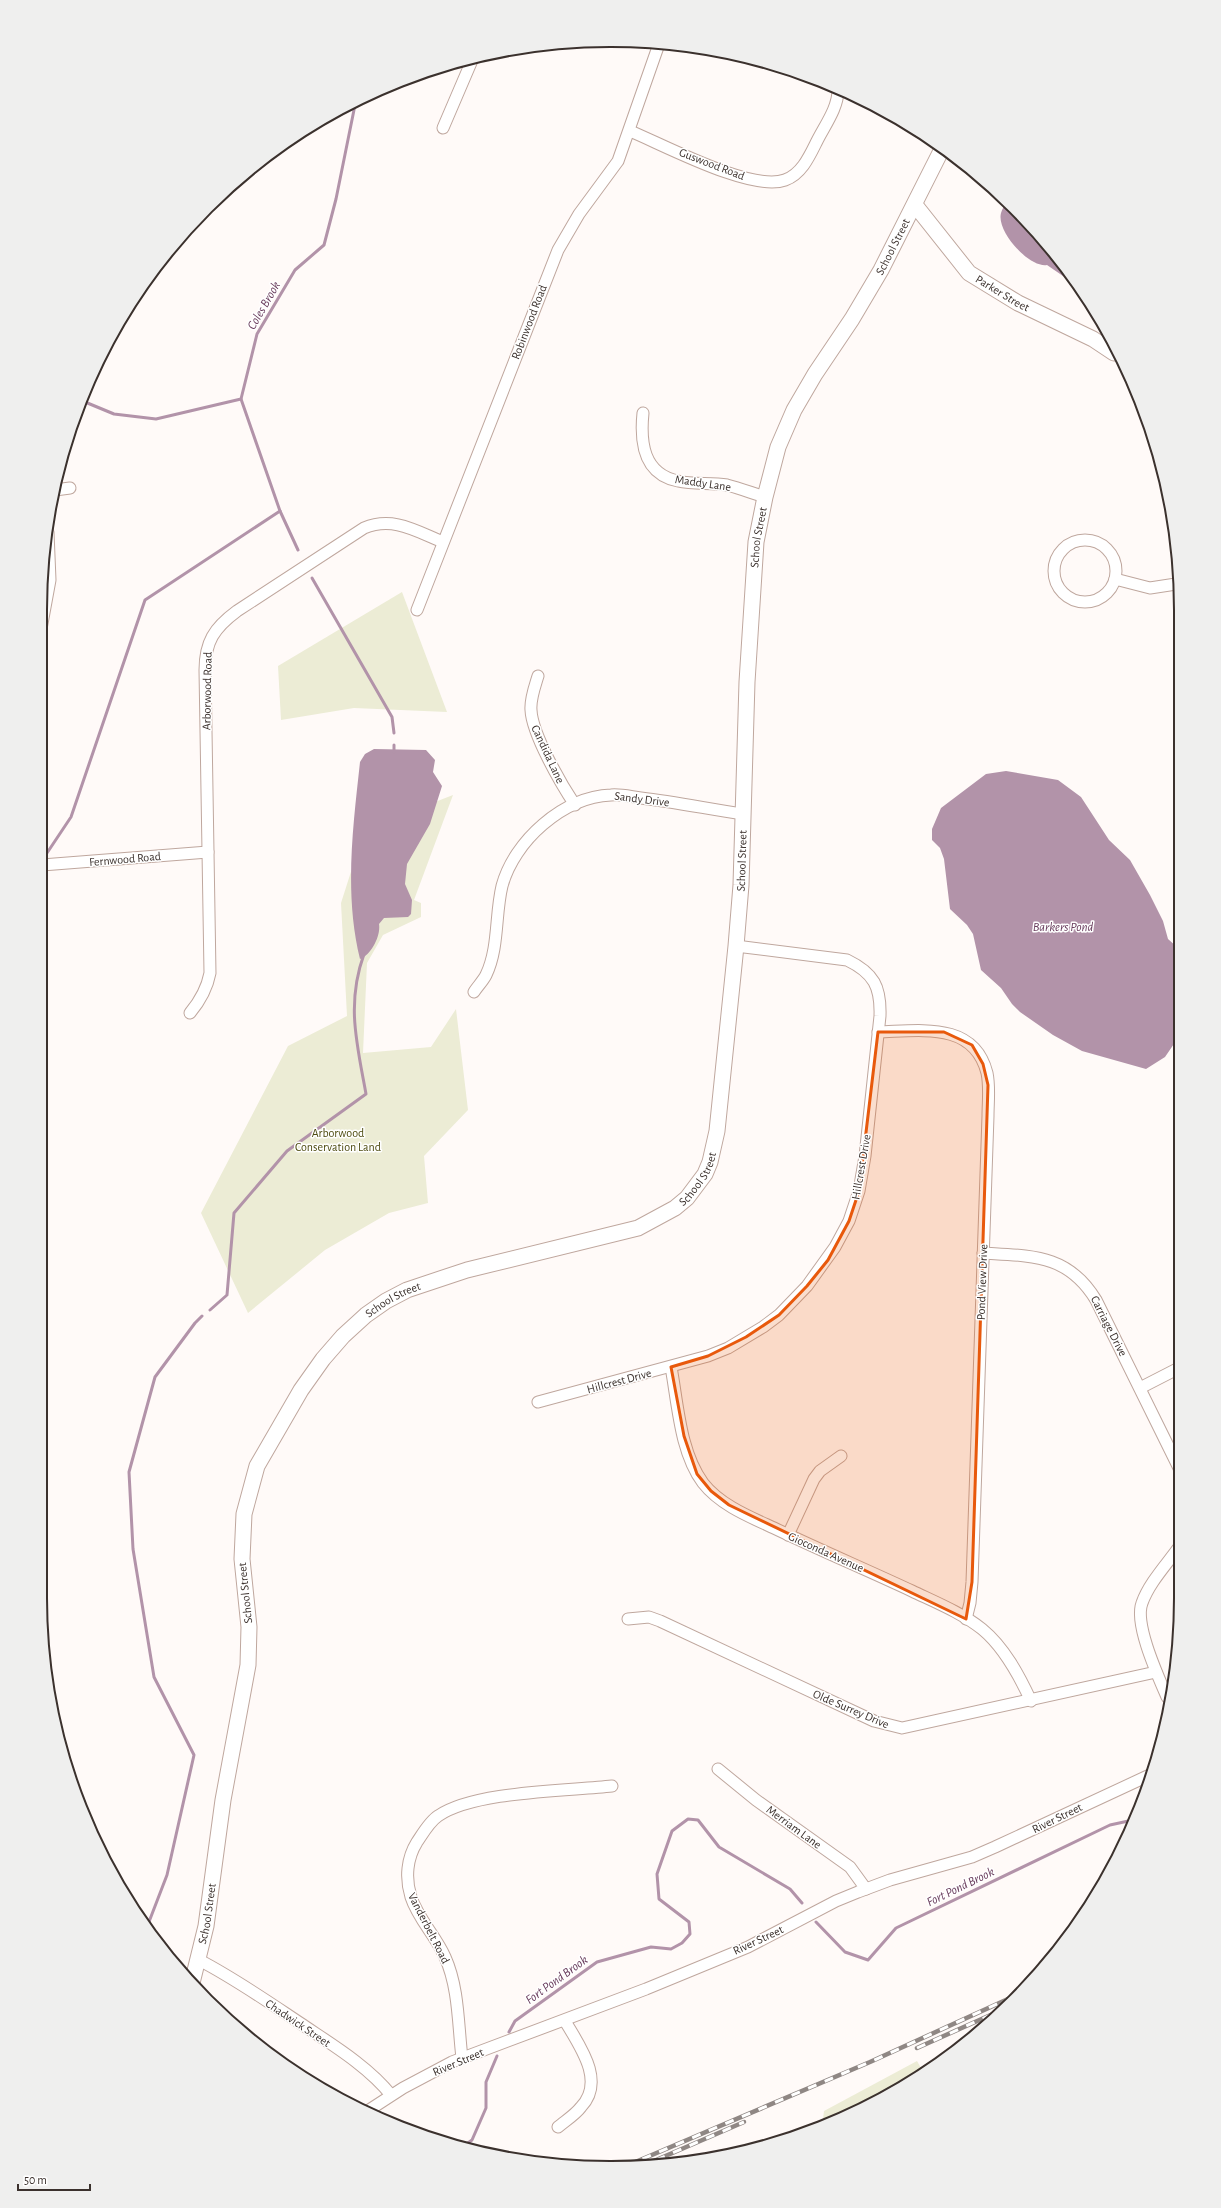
<svg xmlns="http://www.w3.org/2000/svg" width="1221" height="2208" font-family="'Alegreya Sans',sans-serif">
  <style>
    .green { fill: #ececd5 }
    .water { fill: #b293a9 }
    .lines { fill: none; stroke-linecap: round; stroke-linejoin: round }
    .stream { stroke: #b293a9; stroke-width: 3 }
    .street-casing { stroke: #bfa79e; stroke-width: 13 }
    .secondary-casing { stroke: #bfa79e; stroke-width: 17 }
    .street { stroke: #fff; stroke-width: 11 }
    .secondary { stroke: #fff; stroke-width: 15 }
    .rail-casing { stroke: #8f8784; stroke-width: 4.5 }
    .rail { stroke: #fff; stroke-width: 3; stroke-dasharray: 9; stroke-linecap: butt }
    .marked { fill: #e8590c; fill-opacity: 0.2; stroke: #e8590c; stroke-width: 3; stroke-linejoin: round }
    .labels { text-anchor: middle; stroke-width: 3; stroke-linejoin: round; paint-order: stroke }
    .street-label { font-size: 12px; fill: #3b312d; stroke: #fff }
    .park-label { font-size: 12px; fill: #4e4c11; stroke: #fff }
    .water-label { font-size: 13px; font-style: italic; fill: #693d5d; stroke: #fff }
    .rim { fill: none; stroke: #3b312d; stroke-width: 2 }
  </style>
  <rect width="100%" height="100%" fill="#fffaf8"/>
  <g class="green">
    <polygon points="402,592 447,712 354,708 281,720 278,666"/>
    <polygon points="379,784 435,802 453,795 414,900 421,903 421,917 383,935 367,963 363,1053 431,1047 456,1009 468,1110 424,1156 428,1203 389,1213 325,1250 248,1313 201,1213 288,1046 347,1016 341,903"/>
    <polygon points="953,2051 896,2091 822,2127 824,2111 917,2061 921,2068"/>
  </g>
  <g class="water">
    <path d="M1007,201L1014,207L1079,287L1047,265C1029,268 996,231 1001,213C1002,209 1005,205 1007,201Z"/>
    <path d="M374,749L426,750L435,760L433,772L442,786L430,824L407,864L405,884L412,900L411,914L408,917L384,918L379,924C381,936 371,955 360,959C344,894 353,827 360,762L365,754Z"/>
    <polygon points="1006,771 1058,780 1081,797 1109,840 1130,860 1150,895 1163,921 1168,939 1178,948 1178,1038 1165,1057 1146,1069 1082,1051 1053,1035 1020,1012 1012,1004 1001,988 981,970 973,934 967,925 950,909 944,859 940,848 932,840 932,829 941,808 986,774"/>
  </g>
  <g class="lines">
    <g class="stream">
      <polyline points="241,399 280,511 298,550"/>
      <polyline points="85,402 114,414 156,419 241,399 257,334 295,270 324,245 336,199 356,100"/>
      <polyline points="312,578 392,717 394,733"/>
      <polyline points="394,752 394,745"/>
      <polyline points="47,853 71,817 145,600 280,511"/>
      <path d="M210,1310L227,1295L234,1213L287,1151L366,1094C357,1044 346,1004 364,954"/>
      <polyline points="816,1922 845,1952 868,1960 896,1928 1110,1825 1133,1820"/>
      <polyline points="147,1927 167,1875 194,1755 154,1677 133,1549 129,1472 155,1377 195,1323 202,1316"/>
      <polyline points="509,2032 515,2021 597,1962 651,1947 671,1949 682,1943 690,1934 689,1922 659,1899 657,1874 672,1831 688,1819 698,1820 719,1847 790,1889 802,1903"/>
      <polyline points="461,2148 472,2140 486,2108 486,2082 497,2056"/>
    </g>
    <g class="street-casing">
      <g id="street">
        <polyline points="443,128 473,58"/>
        <path d="M630,131C664,145 751,192 785,180C802,174 810,155 817,141C825,125 838,108 838,90"/>
        <path d="M643,413C640,442 643,474 678,481C694,485 711,482 727,485C739,488 752,493 765,497"/>
        <polyline points="55,490 70,488"/>
        <circle cx="1085" cy="571" r="31"/>
        <polyline points="1115,579 1150,588 1176,584"/>
        <polyline points="417,610 558,250 579,214 618,161 659,44"/>
        <polyline points="41,629 50,580 48,532"/>
        <path d="M538,676C535,686 530,699 531,710C532,734 561,784 575,805"/>
        <polyline points="42,865 208,852"/>
        <path d="M474,992C477,987 483,981 486,975C499,948 495,915 502,886C514,841 563,797 611,795C621,794 632,797 641,798C675,802 709,809 743,814"/>
        <path d="M190,1013C200,1001 207,989 210,973L205,670C205,642 214,628 237,611L364,528C393,516 416,531 443,542"/>
        <path d="M878,1032C920,1031 974,1021 987,1073C990,1087 988,1102 988,1116L972,1582L970,1603L966,1619"/>
        <path d="M983,1253C1032,1256 1068,1254 1096,1300L1179,1468"/>
        <path d="M671,1367C678,1405 680,1452 703,1483C720,1505 750,1517 774,1528C820,1550 867,1570 912,1591C935,1602 962,1613 982,1629C1004,1647 1019,1675 1031,1701"/>
        <polyline points="1140,1388 1179,1368"/>
        <path d="M538,1402L708,1356L728,1348L763,1327L779,1315L807,1286L835,1247L849,1221L859,1191L865,1156L880,1016C881,987 874,973 847,960L736,946"/>
        <polyline points="788,1535 814,1479 820,1471 841,1456"/>
        <polyline points="628,1619 649,1617 660,1621 874,1721 902,1728 1156,1672"/>
        <path d="M1167,1697C1158,1676 1134,1624 1142,1603C1149,1583 1167,1564 1179,1547"/>
        <polyline points="718,1769 756,1800 850,1867 866,1889"/>
        <path d="M199,1960C234,1978 267,2001 300,2023C331,2044 368,2066 391,2095"/>
        <path d="M462,2058C458,2025 459,1988 445,1957C436,1936 418,1919 411,1897C405,1878 407,1858 417,1842C423,1833 430,1821 438,1816C474,1791 567,1791 612,1786"/>
        <polyline points="366,2112 403,2088 452,2062 646,1989 748,1947 836,1901 858,1892 890,1880 972,1857 995,1847 1152,1774"/>
        <path d="M558,2127C565,2121 575,2115 581,2107C606,2081 579,2045 565,2021"/>
      </g>
    </g>
    <g class="secondary-casing">
      <g id="secondary">
        <path id="s1" d="M915,205L969,273L1018,303L1093,339L1114,353"/>
        <path id="s2" d="M192,1983L206,1926L223,1800L248,1665L249,1627L242,1559L244,1514L257,1466L301,1390L323,1359L343,1336L366,1315L386,1301L407,1290L467,1270L638,1228L675,1208L687,1198L705,1174L710,1162L717,1131L736,946L741,885L747,682L756,542L765,497L778,447L794,410L815,374L852,319L881,270L941,151"/>
      </g>
    </g>
    <use href="#street" class="street"/>
    <use href="#secondary" class="secondary"/>
    <g class="rail-casing">
      <g id="rail">
        <polyline points="917,2048 1004,2009"/>
        <polyline points="626,2166 870,2062 1019,1994"/>
        <polyline points="640,2167 744,2122"/>
      </g>
    </g>
    <use href="#rail" class="rail"/>
  </g>
  <path class="marked" d="M878,1032H944L972,1045L983,1064L988,1085L972,1582L966,1619L729,1505L711,1491L697,1474L684,1436L671,1367L708,1356L746,1337L779,1315L807,1286L828,1260L849,1221L859,1191Z"/>
  <g class="labels">
    <g class="street-label">
      <text transform="translate(712 164) rotate(21)" y="4">Guswood Road</text>
      <text dy="4" stroke="none"><textPath href="#s2" startOffset="2051">School Street</textPath></text>
      <text dy="4" stroke="none"><textPath href="#s1" startOffset="126">Parker Street</textPath></text>
      <text transform="translate(529 322) rotate(-69)" y="4">Robinwood Road</text>
      <text transform="translate(703 483) rotate(8)" y="4">Maddy Lane</text>
      <text dy="4" stroke="none"><textPath href="#s2" startOffset="1727">School Street</textPath></text>
      <text transform="translate(207 691) rotate(-89)" y="4">Arborwood Road</text>
      <text transform="translate(548 754) rotate(65)" y="4">Candida Lane</text>
      <text transform="translate(642 799) rotate(7)" y="4">Sandy Drive</text>
      <text transform="translate(125 859) rotate(-5)" y="4">Fernwood Road</text>
      <text dy="4" stroke="none"><textPath href="#s2" startOffset="1403">School Street</textPath></text>
      <text transform="translate(861 1167) rotate(-80)" y="4">Hillcrest Drive</text>
      <text dy="4" stroke="none"><textPath href="#s2" startOffset="1079">School Street</textPath></text>
      <text transform="translate(982 1282) rotate(-88)" y="4">Pond View Drive</text>
      <text dy="4" stroke="none"><textPath href="#s2" startOffset="743">School Street</textPath></text>
      <text transform="translate(1109 1326) rotate(63)" y="4">Carriage Drive</text>
      <text transform="translate(619 1381) rotate(-15)" y="4">Hillcrest Drive</text>
      <text transform="translate(826 1552) rotate(24)" y="4">Gioconda Avenue</text>
      <text transform="translate(245 1593) rotate(-96)" y="4">School Street</text>
      <text transform="translate(851 1709) rotate(23)" y="4">Olde Surrey Drive</text>
      <text transform="translate(1057 1818) rotate(-26)" y="4">River Street</text>
      <text transform="translate(794 1827) rotate(36)" y="4">Merriam Lane</text>
      <text dy="4" stroke="none"><textPath href="#s2" startOffset="71">School Street</textPath></text>
      <text transform="translate(429 1928) rotate(63)" y="4">Vanderbelt Road</text>
      <text transform="translate(758 1940) rotate(-25)" y="4">River Street</text>
      <text transform="translate(298 2023) rotate(34)" y="4">Chadwick Street</text>
      <text transform="translate(458 2062) rotate(-23)" y="4">River Street</text>
    </g>
    <g class="park-label">
      <text x="338" y="1137">Arborwood<tspan x="338" dy="14">Conservation Land</tspan></text>
    </g>
    <g class="water-label">
      <text transform="translate(263 305) rotate(-60)" y="5">Coles Brook</text>
      <text x="1063" y="931">Barkers Pond</text>
      <text transform="translate(960 1886) rotate(-26)" y="5">Fort Pond Brook</text>
      <text transform="translate(556 1979) rotate(-36)" y="5">Fort Pond Brook</text>
    </g>
  </g>
  <path d="M0 0H1221V2208H0ZM610 47H611A563 563 0 0 1 1174 610V1598A563 563 0 0 1 611 2161H610A563 563 0 0 1 47 1598V610A563 563 0 0 1 610 47Z" fill="#efefee" fill-rule="evenodd"/>
  <path class="rim" d="M610 47H611A563 563 0 0 1 1174 610V1598A563 563 0 0 1 611 2161H610A563 563 0 0 1 47 1598V610A563 563 0 0 1 610 47Z"/>
  <path d="M18 2184v6h72v-6" fill="none" stroke="#3b312d" stroke-width="2"/>
  <text x="24" y="2184" font-size="12" fill="#3b312d" stroke="#ffffff" stroke-width="3" paint-order="stroke">50 m</text>
</svg>
